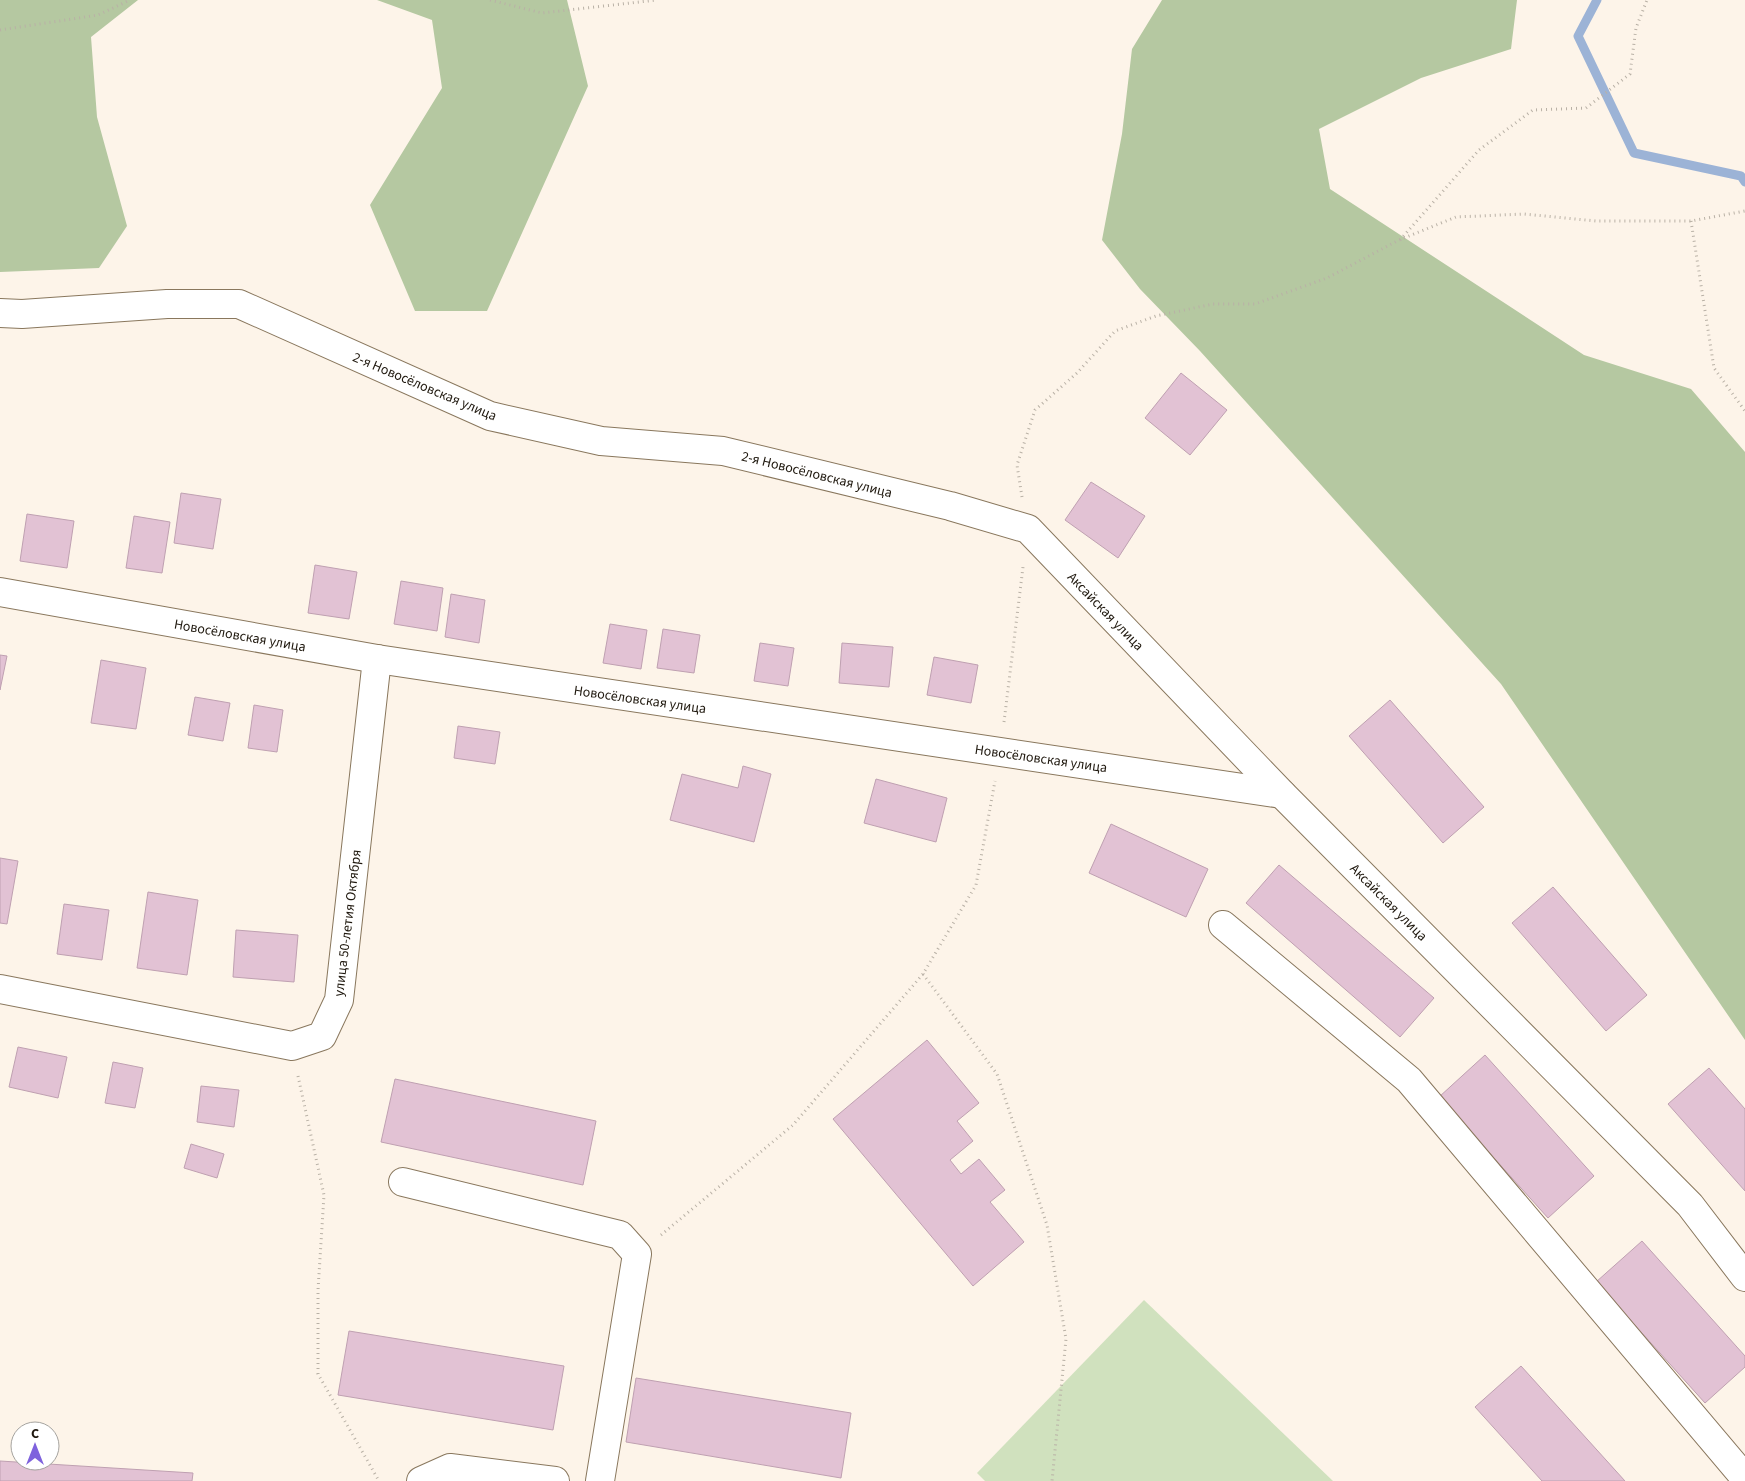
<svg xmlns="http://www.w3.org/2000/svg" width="1745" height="1481" font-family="'Source Sans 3',sans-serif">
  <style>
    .green { fill: #d0e1be }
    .forest { fill: #b5c8a1 }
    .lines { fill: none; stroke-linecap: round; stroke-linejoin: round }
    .stream { stroke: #9cb3d6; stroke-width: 9 }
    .building { fill: #e2c2d4; stroke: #bfa0b1 }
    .minor-casing { stroke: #89775d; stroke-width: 30 }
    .path { stroke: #b9b1a6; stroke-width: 3; stroke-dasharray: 1 4; stroke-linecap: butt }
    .minor { stroke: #fff; stroke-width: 28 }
    .labels { text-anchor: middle; stroke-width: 4.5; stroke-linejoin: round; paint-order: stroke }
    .street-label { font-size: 14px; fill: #1f180e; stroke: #fff }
  </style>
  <rect width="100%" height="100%" fill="#fdf4e9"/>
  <polygon class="green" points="1144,1300 1333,1481 985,1481 977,1473"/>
  <g class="forest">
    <polygon points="0,0 138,0 91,37 97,117 127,226 99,268 0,272"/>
    <polygon points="377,0 567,0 588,86 487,311 415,311 370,205 442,88 432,20"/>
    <polygon points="1162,0 1517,0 1511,49 1421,78 1319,129 1330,189 1584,355 1691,389 1745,452 1745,1040 1501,684 1200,351 1140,289 1102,240 1122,134 1132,49"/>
  </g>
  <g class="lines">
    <polyline class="stream" points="1597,0 1578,36 1634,153 1741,176 1745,182"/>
  </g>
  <g class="building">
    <polygon points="1181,373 1227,410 1190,455 1145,418"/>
    <polygon points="1091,482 1145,516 1118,558 1065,520"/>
    <polygon points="181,493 221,499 213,549 174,543"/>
    <polygon points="27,514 74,521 67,568 20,561"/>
    <polygon points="134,516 170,522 162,573 126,568"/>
    <polygon points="315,565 357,572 349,619 308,613"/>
    <polygon points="401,581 443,588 437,631 394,624"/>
    <polygon points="451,594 485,600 479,643 445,637"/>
    <polygon points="610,624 647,630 641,669 603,663"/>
    <polygon points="663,629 700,635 694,673 657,668"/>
    <polygon points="760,643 794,648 788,686 754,681"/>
    <polygon points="842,643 893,647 889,687 839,683"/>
    <polygon points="0,655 7,656 0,690"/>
    <polygon points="934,657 978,665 971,703 927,695"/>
    <polygon points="101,660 146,668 136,729 91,723"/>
    <polygon points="195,697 230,703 223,741 188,735"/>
    <polygon points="1390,700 1484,807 1443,843 1349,736"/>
    <polygon points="254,705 283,710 277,752 248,748"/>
    <polygon points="458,726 500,732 495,764 454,758"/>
    <polygon points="743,766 771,774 754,842 670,820 682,774 738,788"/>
    <polygon points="876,779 947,798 936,842 864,823"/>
    <polygon points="1111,824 1208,869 1186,917 1089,873"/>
    <polygon points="0,858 18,861 7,924 0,923"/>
    <polygon points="1279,865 1434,998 1400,1037 1246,903"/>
    <polygon points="1553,887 1647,995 1606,1031 1512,923"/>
    <polygon points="148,892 198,900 187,975 137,968"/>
    <polygon points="64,904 109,910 102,960 57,954"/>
    <polygon points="236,930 298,935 294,982 233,977"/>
    <polygon points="927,1040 979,1103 957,1121 973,1141 950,1160 961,1174 979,1159 1005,1190 990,1202 1024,1242 973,1286 833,1119"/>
    <polygon points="18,1047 67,1057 58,1098 9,1087"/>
    <polygon points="1485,1055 1594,1176 1548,1218 1439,1097"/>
    <polygon points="113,1062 143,1068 135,1108 105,1103"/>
    <polygon points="1709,1068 1745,1109 1745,1191 1668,1104"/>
    <polygon points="395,1079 596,1121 583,1185 381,1142"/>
    <polygon points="201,1086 239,1090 234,1127 197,1122"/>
    <polygon points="191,1144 224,1154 217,1178 184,1168"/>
    <polygon points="1642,1241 1745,1356 1745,1367 1705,1403 1596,1282"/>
    <polygon points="349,1331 564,1366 553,1430 338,1395"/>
    <polygon points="1521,1366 1625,1481 1542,1481 1475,1407"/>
    <polygon points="636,1378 851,1413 841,1478 626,1442"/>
    <polygon points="0,1461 193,1473 192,1481 0,1481"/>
  </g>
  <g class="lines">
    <g class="minor-casing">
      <g id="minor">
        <polyline points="0,313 22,314 167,304 239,304 490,416 601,441 723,451 950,506 1028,529 1282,794 1690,1205 1745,1277"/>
        <polyline points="0,592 377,659 1282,794"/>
        <polyline points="1223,925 1409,1080 1745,1478"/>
        <polyline points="0,989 292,1046 322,1036 339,1000 377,659"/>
        <polyline points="403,1182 620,1235 637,1254 600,1481"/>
        <polyline points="421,1481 450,1468 555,1481"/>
      </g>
    </g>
    <g class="path">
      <polyline points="490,0 542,13 657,0"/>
      <polyline points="0,30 98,15 130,0"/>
      <polyline points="1691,221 1714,368 1745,411"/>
      <polyline points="1400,240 1479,150 1533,110 1586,108 1630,74 1636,28 1647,0"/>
      <polyline points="1022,497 1017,465 1035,410 1077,373 1115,331 1156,316 1213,304 1255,304 1327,278 1399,240 1456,217 1524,214 1596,221 1691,221 1745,211"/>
      <polyline points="1004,722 1023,567"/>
      <polyline points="923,974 997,1074 1047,1225 1066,1339 1052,1481"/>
      <polyline points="298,1076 324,1195 318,1290 318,1374 379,1481"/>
      <polyline points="661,1235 793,1125 923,974 976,885 995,781"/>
    </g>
    <use href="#minor" class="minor"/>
  </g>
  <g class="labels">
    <g class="street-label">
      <text transform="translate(425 386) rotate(23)" y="5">2-я Новосёловская улица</text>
      <text transform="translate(817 474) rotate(14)" y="5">2-я Новосёловская улица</text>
      <text transform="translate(1106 611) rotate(46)" y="5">Аксайская улица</text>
      <text transform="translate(240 635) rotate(10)" y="5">Новосёловская улица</text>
      <text transform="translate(640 699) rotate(8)" y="5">Новосёловская улица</text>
      <text transform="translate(1041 758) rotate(8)" y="5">Новосёловская улица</text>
      <text transform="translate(1389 902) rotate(45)" y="5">Аксайская улица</text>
      <text transform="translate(347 923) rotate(-83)" y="5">улица 50-летия Октября</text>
    </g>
  </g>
  <g transform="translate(35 1446)"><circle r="24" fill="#ffffff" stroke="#a5a39f"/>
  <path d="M0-4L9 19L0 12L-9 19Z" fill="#7e62dd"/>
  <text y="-8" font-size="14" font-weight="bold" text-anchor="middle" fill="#1f180e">С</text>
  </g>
</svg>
